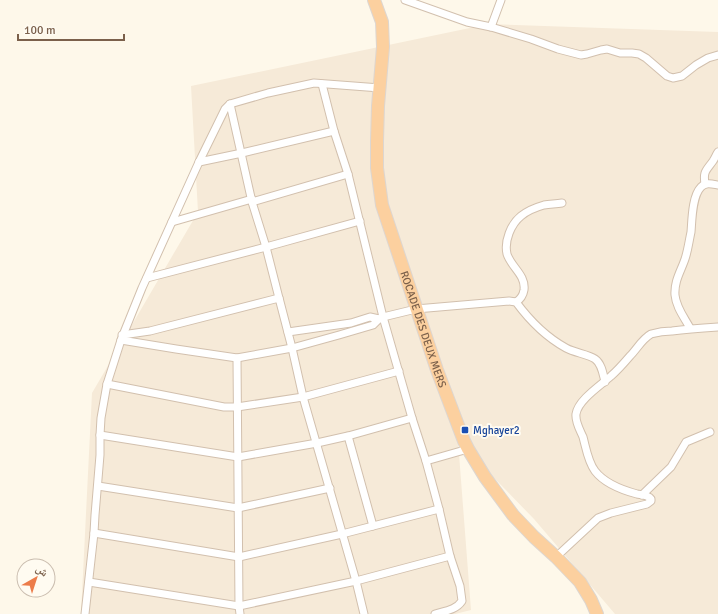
<svg xmlns="http://www.w3.org/2000/svg" width="718" height="614" font-family="Signika,'Noto Naskh Arabic',sans-serif">
  <style>
    .residential { fill: #f6ead8 }
    .lines { fill: none; stroke-linecap: round; stroke-linejoin: round }
    .minor-casing { stroke: #d2c0ae; stroke-width: 9 }
    .trunk-casing { stroke: #ddd6d0; stroke-width: 14 }
    .minor { stroke: #fff; stroke-width: 7 }
    .trunk { stroke: #fcd09f; stroke-width: 12 }
    .transit-dot { fill: #1a4fb4; stroke: #fffbf1; stroke-width: 1.5 }
    .labels { text-anchor: middle; stroke-width: 4; stroke-linejoin: round; paint-order: stroke }
    .street-label { font-size: 11px; fill: #7b604b; stroke: #fffbf1 }
    .transit-label { font-size: 11px; fill: #164399; stroke: #fffbf1; text-anchor: start }
  </style>
  <rect width="100%" height="100%" fill="#fef8ea"/>
  <polygon class="residential" points="489,24 718,32 718,614 615,614 534,519 458,441 471,610 455,614 81,614 92,393 198,212 191,86"/>
  <g class="lines">
    <g class="minor-casing">
      <g id="minor">
        <polyline points="405,0 467,22 491,27 531,39 558,49 581,55 587,54 601,50 607,49 620,53 632,53 639,54 646,58 667,76 673,78 682,76 696,65 708,58 718,55"/>
        <polyline points="491,27 501,0"/>
        <path d="M322,84L334,131L348,174L383,317L412,418L426,461L439,509L450,556L460,586L462,601C456,610 445,611 435,614"/>
        <path d="M380,88L314,83L268,93L230,104L225,109L199,162L142,288L121,340L176,349L237,358L292,348L339,335L373,325L379,319L383,317L416,309L509,301L516,302C530,321 546,337 566,348C575,353 588,354 595,359C602,364 603,374 605,382"/>
        <polyline points="230,104 252,202 266,247 279,298"/>
        <polyline points="199,162 242,153 334,131"/>
        <path d="M705,184C703,171 706,171 713,161C715,158 716,155 718,152"/>
        <polyline points="252,202 348,174"/>
        <polyline points="172,222 252,199"/>
        <polyline points="147,278 266,247 360,221"/>
        <path d="M516,302C521,299 523,296 524,290C526,275 511,267 507,254C504,241 511,224 521,216C527,211 537,207 544,205C550,204 556,204 562,203"/>
        <path d="M690,328C684,317 676,307 675,295C674,281 681,271 685,259C688,250 689,241 691,232C692,220 692,196 701,187C706,182 712,184 718,185"/>
        <polyline points="288,332 351,323 370,317 379,319"/>
        <polyline points="122,335 150,331 279,298 292,348 303,397 356,581 364,614"/>
        <polyline points="237,358 239,606 240,614"/>
        <polyline points="107,384 224,407 237,407 303,397 399,371"/>
        <polyline points="100,435 238,457 317,443 348,436 412,418"/>
        <polyline points="348,436 373,526"/>
        <polyline points="426,461 468,449"/>
        <polyline points="98,486 238,508 330,488"/>
        <polyline points="642,495 671,467 686,442 710,432"/>
        <polyline points="94,533 239,557 342,534 439,509"/>
        <path d="M556,557L598,518L611,513L647,504L651,501V499C648,495 642,495 637,494C622,490 605,484 595,471C588,462 586,448 583,437C580,430 575,422 576,414C578,400 601,385 611,376C618,370 624,363 630,356C637,349 642,339 651,334C658,332 665,331 672,331C688,329 703,328 718,327"/>
        <polyline points="89,582 239,606 356,581 450,556"/>
        <polyline points="85,614 94,533 95,515 100,455 100,435 101,418 107,384 121,340"/>
      </g>
    </g>
    <g class="trunk-casing">
      <g id="trunk">
        <path id="s1" d="M374,0L382,22L383,47L378,106L377,141V168L382,205L437,370L456,420L464,441L468,449L485,477L513,515L534,537L556,557L580,582L591,600L597,614"/>
      </g>
    </g>
    <use href="#minor" class="minor"/>
    <use href="#trunk" class="trunk"/>
  </g>
  <rect class="transit-dot" x="461" y="426" width="8" height="8" rx="2"/>
  <g class="labels">
    <g class="street-label">
      <text dy="4" stroke="none"><textPath href="#s1" startOffset="338">ROCADE DES DEUX MERS</textPath></text>
    </g>
    <g class="transit-label">
      <text x="473" y="434">Mghayer2</text>
    </g>
  </g>
  <g transform="translate(36 578) rotate(39)"><circle r="19" fill="#fffbf1" stroke="#cabdaf"/>
  <path d="M0-3L7 15L0 10L-7 15Z" fill="#ec7c4a"/>
  <text y="-6" font-size="11" font-weight="bold" text-anchor="middle" fill="#7b604b">ش</text>
  </g>
  <path d="M18 34v6h106v-6" fill="none" stroke="#7b604b" stroke-width="2"/>
  <text x="24" y="34" font-size="12" fill="#7b604b" stroke="#fffbf1" stroke-width="3" paint-order="stroke">100 m</text>
</svg>
